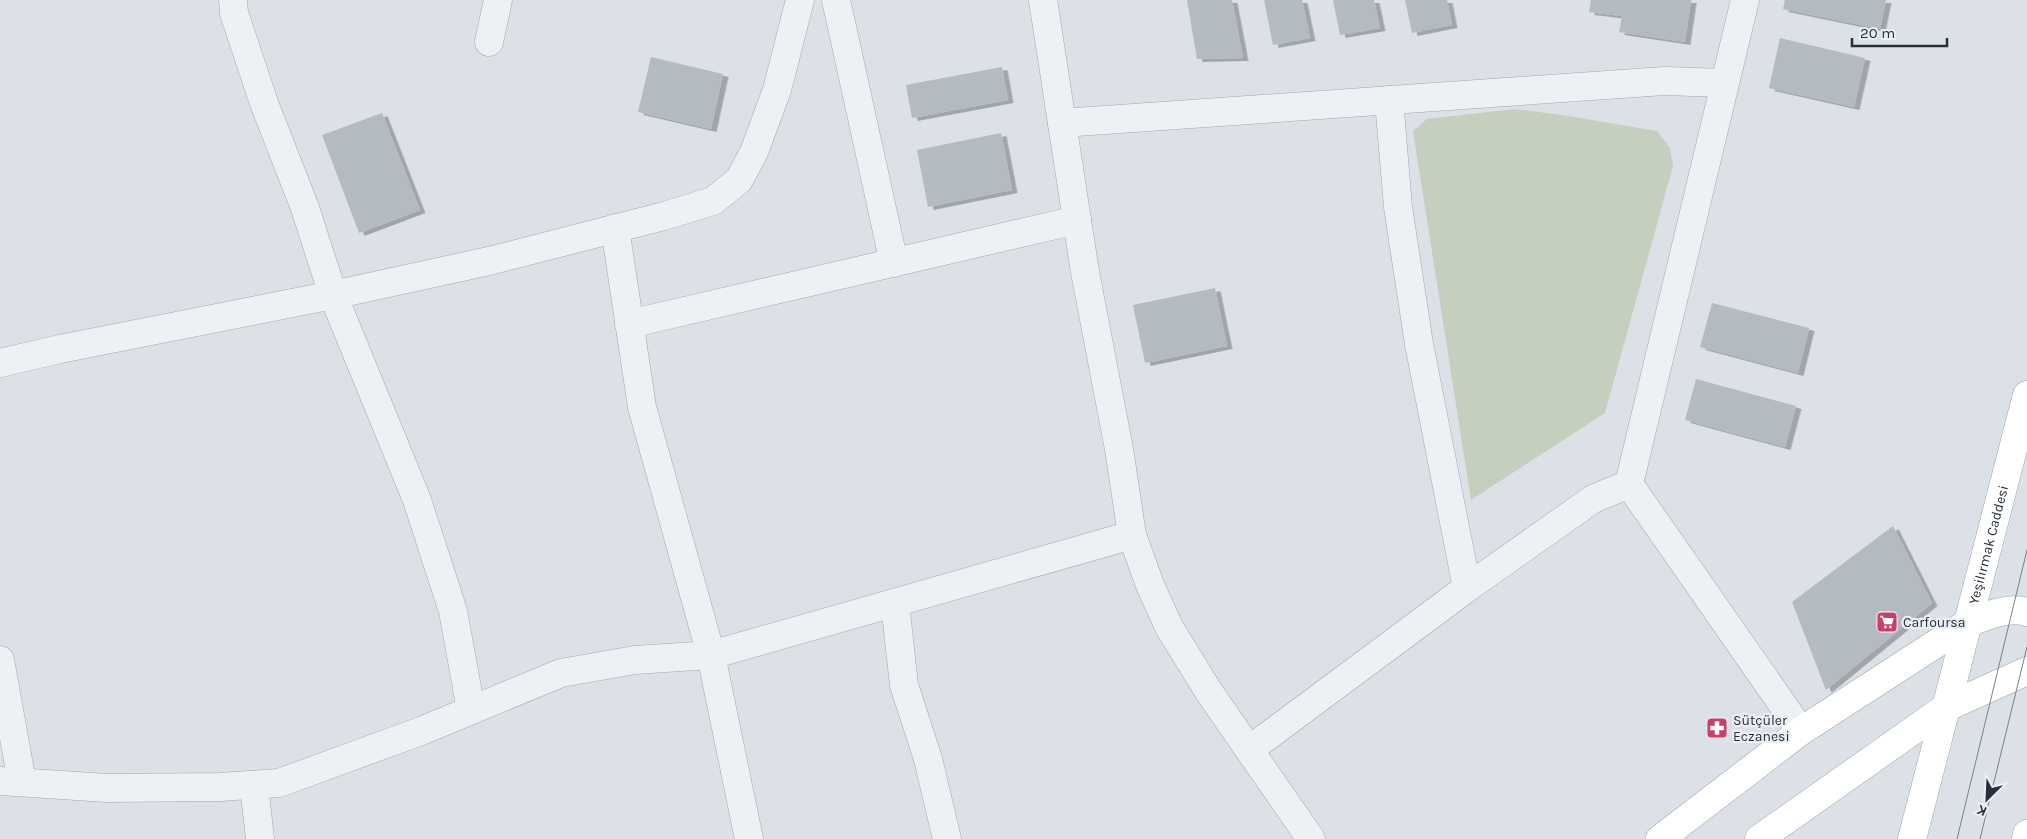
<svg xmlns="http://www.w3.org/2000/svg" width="2027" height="839" font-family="Karla,sans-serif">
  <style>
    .green { fill: #c3d0bd }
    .building { fill: #b3bac2; filter: url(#shadow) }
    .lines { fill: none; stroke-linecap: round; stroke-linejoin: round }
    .street-casing { stroke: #a1a8b0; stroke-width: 29 }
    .primary-casing { stroke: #9ba6b1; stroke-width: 29 }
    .street { stroke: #eef1f4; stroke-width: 28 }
    .primary { stroke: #fff; stroke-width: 28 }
    .tram { stroke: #75828f; stroke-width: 1 }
    .labels { text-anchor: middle; stroke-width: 4.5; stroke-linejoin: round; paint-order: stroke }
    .street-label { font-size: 14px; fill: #26303c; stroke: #ebeff4 }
    .poi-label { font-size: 14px; fill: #26303c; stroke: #ebeff4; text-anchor: start }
  </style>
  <defs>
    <filter id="shadow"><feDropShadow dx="5.5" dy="3" stdDeviation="0" flood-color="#0004"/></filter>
  </defs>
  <rect width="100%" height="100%" fill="#dbe1e6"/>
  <polygon class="green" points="1516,109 1568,116 1657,131 1670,148 1673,166 1605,413 1471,500 1413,131 1427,119"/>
  <g class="building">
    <polygon points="1187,0 1232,0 1243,58 1197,59"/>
    <polygon points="1264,0 1302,0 1310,38 1273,45"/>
    <polygon points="1333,0 1374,0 1380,28 1340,35"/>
    <polygon points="1405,0 1447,0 1452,25 1412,33"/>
    <polygon points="1591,0 1691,0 1685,42 1619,32 1622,16 1589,12"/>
    <polygon points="1785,0 1886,0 1880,29 1783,9"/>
    <polygon points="1780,38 1865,58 1854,107 1769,88"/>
    <polygon points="651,57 723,74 711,129 638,112"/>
    <polygon points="1002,67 1008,100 912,118 906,85"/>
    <polygon points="382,113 420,210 359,233 322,135"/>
    <polygon points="1001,133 1012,190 928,207 917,150"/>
    <polygon points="1215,288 1227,346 1145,363 1133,305"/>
    <polygon points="1712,303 1809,328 1798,373 1700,347"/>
    <polygon points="1696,379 1796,406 1785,447 1685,420"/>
    <polygon points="1893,526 1932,603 1826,690 1792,602"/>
  </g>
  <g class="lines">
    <g class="street-casing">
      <g id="street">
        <polyline points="233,0 234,13 264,103 305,208 333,295 417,500 453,611 471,710"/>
        <polyline points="836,0 894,263"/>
        <polyline points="1043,0 1085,272 1119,449 1132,535 1150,585 1169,627 1209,692 1311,839"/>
        <polyline points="1745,0 1629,484 1801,731"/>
        <polyline points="489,42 498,0"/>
        <polyline points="1389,100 1398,207 1419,344 1467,588"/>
        <polyline points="1062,123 1664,81 1724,83"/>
        <polyline points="615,228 642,407 711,655 749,839"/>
        <polyline points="629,324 1077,220"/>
        <polyline points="0,363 60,349 333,295 489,261 664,216 713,201 739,180 754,152 777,90 800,0"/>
        <polyline points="895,603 904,685 928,759 947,839"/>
        <polyline points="0,660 22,782"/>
        <polyline points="1249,750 1467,588 1593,499 1629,484"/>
        <polyline points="0,781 107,788 220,787 279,783 421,731 561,673 635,660 711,655 1132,535"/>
        <polyline points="254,785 260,839"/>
      </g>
    </g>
    <g class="primary-casing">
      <g id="primary">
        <path d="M1660,839L1801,731L1968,623C1986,616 2009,606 2027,612"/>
        <polyline points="1759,839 1945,708 2027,671"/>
        <path id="s1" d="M1912,839L2027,395"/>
        <polyline points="2026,839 2027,834"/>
      </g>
    </g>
    <use href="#street" class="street"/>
    <use href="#primary" class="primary"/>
    <g class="tram">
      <polyline points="1957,839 2027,550"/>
      <polyline points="1980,839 2027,647"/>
    </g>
  </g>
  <defs>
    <g id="supermarket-square" transform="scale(1.125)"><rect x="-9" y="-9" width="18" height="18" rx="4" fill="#cc3f63" stroke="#ebeff4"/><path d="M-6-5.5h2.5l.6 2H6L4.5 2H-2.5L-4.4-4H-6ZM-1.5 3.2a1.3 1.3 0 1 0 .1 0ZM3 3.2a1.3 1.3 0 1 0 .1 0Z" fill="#fff"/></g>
    <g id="pharmacy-square" transform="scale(1.125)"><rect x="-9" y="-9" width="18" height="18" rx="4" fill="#cc3f63" stroke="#ebeff4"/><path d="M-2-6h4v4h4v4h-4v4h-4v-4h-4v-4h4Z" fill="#fff"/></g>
  </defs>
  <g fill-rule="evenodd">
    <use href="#supermarket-square" x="1887" y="622"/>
    <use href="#pharmacy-square" x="1717" y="728"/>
  </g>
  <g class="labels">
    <g class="street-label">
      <text dy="5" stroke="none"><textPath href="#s1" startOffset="304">Yeşilırmak Caddesi</textPath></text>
    </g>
    <g class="poi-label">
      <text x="1903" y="627">Carfoursa</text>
      <text x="1733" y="725">Sütçüler<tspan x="1733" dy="16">Eczanesi</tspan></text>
    </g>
  </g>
  <g transform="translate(1987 799) rotate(204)" stroke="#ebeff4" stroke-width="4" paint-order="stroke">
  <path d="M0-4L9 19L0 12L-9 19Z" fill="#26303c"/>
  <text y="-8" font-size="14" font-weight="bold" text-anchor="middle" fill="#26303c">K</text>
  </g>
  <path d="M1852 38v8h95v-8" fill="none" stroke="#26303c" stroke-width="2.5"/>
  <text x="1860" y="38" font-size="15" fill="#26303c" stroke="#ebeff4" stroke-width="4" paint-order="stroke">20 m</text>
</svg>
